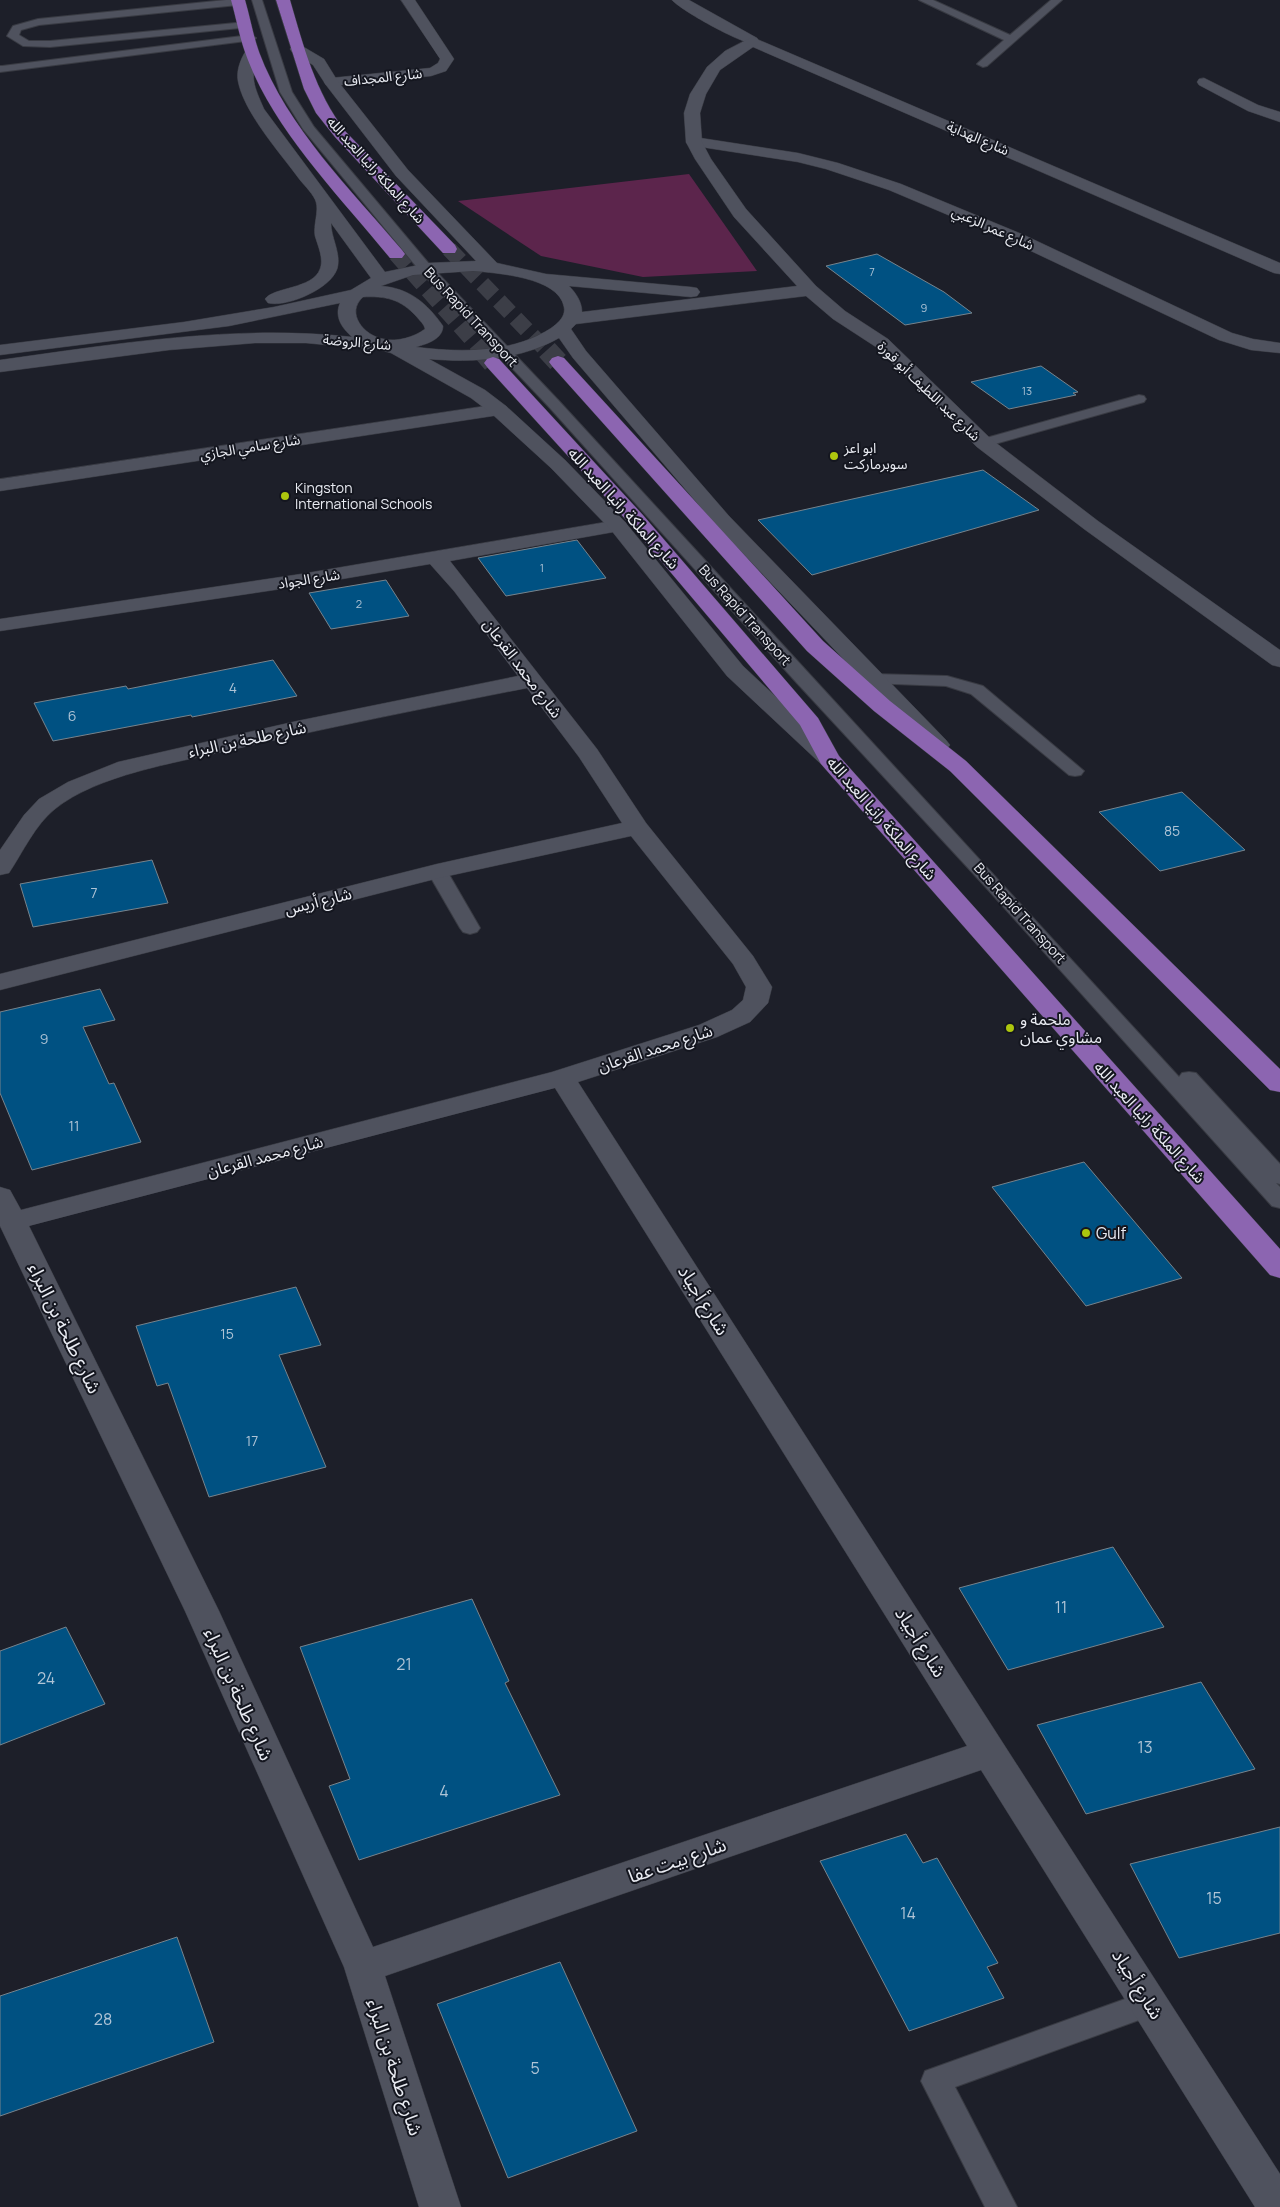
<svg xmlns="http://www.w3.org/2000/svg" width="1280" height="2207" font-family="Manrope,'Noto Sans Arabic',sans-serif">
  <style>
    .green { fill: #5c254c }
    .building { fill: #005182; stroke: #77838c }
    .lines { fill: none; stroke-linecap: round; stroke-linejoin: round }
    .primary-tunnel-far1 { stroke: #3c3e47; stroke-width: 16; stroke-dasharray: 16 8; stroke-linecap: butt }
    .primary-tunnel { stroke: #3c3e47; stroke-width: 21; stroke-dasharray: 21 11; stroke-linecap: butt }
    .lane-casing { stroke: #393b43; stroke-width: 2 }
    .street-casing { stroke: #393b43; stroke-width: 1 }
    .secondary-casing { stroke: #393b43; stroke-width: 1 }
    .primary-casing { stroke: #393b43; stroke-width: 1 }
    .lane { fill: #4f525e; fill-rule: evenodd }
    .street { fill: #4f525e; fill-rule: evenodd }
    .secondary { fill: #4f525e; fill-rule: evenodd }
    .primary { fill: #8c65b1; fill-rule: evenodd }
    .poi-dot { fill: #adc60e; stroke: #14161f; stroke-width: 2 }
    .labels { text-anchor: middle; stroke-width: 4; stroke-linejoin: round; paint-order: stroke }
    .far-number-label { font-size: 11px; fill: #afc4d6 }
    .far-street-label { font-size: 14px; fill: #e9ebf2; stroke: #14161f }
    .far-poi-label { font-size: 14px; fill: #e9ebf2; stroke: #14161f; text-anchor: start }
    .number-label { font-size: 14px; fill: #afc4d6 }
    .street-label { font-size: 16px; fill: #e9ebf2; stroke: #14161f }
    .poi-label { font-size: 16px; fill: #e9ebf2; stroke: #14161f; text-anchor: start }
    .near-number-label { font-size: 16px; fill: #afc4d6 }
    .near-street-label { font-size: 19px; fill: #e9ebf2; stroke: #14161f }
  </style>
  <rect width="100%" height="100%" fill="#1d1f29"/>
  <polygon class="green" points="689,174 757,271 643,277 541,256 458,201"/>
  <g class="building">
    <polygon points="877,254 944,292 972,313 905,325 826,266"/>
    <polygon points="1041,366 1078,392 1073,393 1076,395 1009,409 971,382"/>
    <polygon points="983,470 1039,510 812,575 758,520"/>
    <polygon points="577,540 606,578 506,596 478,558"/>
    <polygon points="386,580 409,616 331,629 309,593"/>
    <polygon points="273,660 297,696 192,717 191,715 53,741 34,703 126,686 128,689"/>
    <polygon points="1182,792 1245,850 1160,871 1099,812"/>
    <polygon points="152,860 168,903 33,927 20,884"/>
    <polygon points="100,989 115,1020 83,1027 109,1084 114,1083 141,1142 32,1170 0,1093 0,1012"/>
    <polygon points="1084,1162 1182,1278 1086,1306 992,1187"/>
    <polygon points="296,1287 321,1345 279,1355 326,1467 209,1497 168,1383 157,1386 136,1326"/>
    <polygon points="1113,1547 1164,1627 1008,1670 959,1588"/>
    <polygon points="472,1599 509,1681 505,1683 560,1795 359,1860 329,1786 350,1779 300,1647"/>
    <polygon points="66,1627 105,1704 0,1745 0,1651"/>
    <polygon points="1201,1682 1255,1769 1086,1814 1037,1725"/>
    <polygon points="1280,1827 1280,1933 1179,1958 1130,1864"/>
    <polygon points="906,1834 923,1863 937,1858 998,1963 987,1967 1004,1998 909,2031 820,1861"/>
    <polygon points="177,1937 214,2042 0,2116 0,1996"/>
    <polygon points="560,1962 637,2131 508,2178 437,2004"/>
  </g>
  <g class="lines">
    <g class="primary-tunnel-far1">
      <polyline points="449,249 548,352"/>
      <polyline points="396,254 483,352"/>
    </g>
    <g class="primary-tunnel">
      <polyline points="482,350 493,363"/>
      <polyline points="547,350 558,362"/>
    </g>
    <g class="lane-casing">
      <g id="lane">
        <polygon points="226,0 242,0 243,2 238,5 39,25 21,30 19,35 29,41 50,41 246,22 251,25 250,27 50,47 23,46 7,36 13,26 38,19"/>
        <polygon points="252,0 262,0 292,92 314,127 430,265 559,401 1179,1077 1182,1073 1189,1072 1196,1073 1280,1164 1280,1184 1276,1183 1280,1187 1280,1208 1272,1206 982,883 796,682 549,407 420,271 303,129 280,92"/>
        <polygon points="919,0 933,0 1010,35 1051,0 1062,0 987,66 983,67 977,64 979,62 1004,40"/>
        <polygon points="250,35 256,38 254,40 0,72 0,66 2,66"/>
        <polygon points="1139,395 1144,396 1146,399 1144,402 984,447 979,446 977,443 979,440"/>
        <polygon points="874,674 947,676 983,686 1084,771 1081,775 1075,776 1069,775 971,694 946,686 868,683 865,679 868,675"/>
        <polygon points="437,865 444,867 447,871 480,928 477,932 470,934 463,932 460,928 427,871 430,867"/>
        <polygon points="1150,1990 1161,1994 1165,2003 1161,2012 955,2087 1017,2207 985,2207 921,2081 925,2071"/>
      </g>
    </g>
    <g class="street-casing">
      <g id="street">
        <polygon points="401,0 415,0 454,59 446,71 431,76 331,86 326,85 324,82 326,79 331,78 430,68 438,63 440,59"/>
        <path d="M672,0H689L757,38L759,41L757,44C746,47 680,10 672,0Z"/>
        <polygon points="1204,78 1258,105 1280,112 1280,122 1248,111 1199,85 1197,82 1199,79"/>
        <polygon points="694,137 798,153 838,163 901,184 1024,235 1232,333 1253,339 1280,343 1280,353 1251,350 1219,340 1012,242 889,190 826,169 798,162 688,145 686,142 688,139"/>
        <polygon points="499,404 506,406 508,410 506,414 0,491 0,479"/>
        <path d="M618,520L625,522L628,526L625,530L450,561L597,749L646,823L753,956L772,987L768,1003L750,1022L717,1037L578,1082L1280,2174V2207H1255L981,1770L385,1976L461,2207H419L344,1967L185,1611L0,1226V1187L10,1190L21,1210L552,1072L699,1025L732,1010L743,1000L746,987L733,964L631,836L439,878L0,990V974L437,864L622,823L579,757L527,688C426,708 326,728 226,751C175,763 97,775 55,809C35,825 23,852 9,873L0,875V850L24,815L39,799L68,782L118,762L297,721L518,676L454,591L430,564L301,586L0,631V619L301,574ZM555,1088L967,1746L373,1947L219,1611L29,1226Z"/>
      </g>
    </g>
    <g class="secondary-casing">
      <path id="secondary" d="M752,37L1280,263V274L1274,273L753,47L720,70L706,94L700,113L702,142L711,159L746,209L816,286L845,311L888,339L991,439L1098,521L1280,650V667L1272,665L1084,529L977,447L876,347L833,319L806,296L576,324L571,329L586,351L729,516L946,740L950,745L946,750L938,752L930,750L715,524L573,358L559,338C520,360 473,363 429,359L485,390L506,406L565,460L625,522L743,666L837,754L841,759L837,764L829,766L821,764L727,676L611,530L551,468L492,414L471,398L391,353L380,350L306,343H255L169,350L0,372V360C116,344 235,324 352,337C342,328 334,317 340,303L229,326L0,355V345L184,322L274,307L351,290L371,278L331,223C331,237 340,251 338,265C336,287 287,308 268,303L265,299C273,287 313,289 320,269C324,259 318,246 315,236C313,225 319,212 316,202C314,195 305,186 300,180C281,154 244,113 238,81C236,70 241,58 247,49H257L259,52C249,77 254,86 264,109L385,272L428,263L476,261L396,176L326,85L313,65L292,52L290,49L292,46H302L324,59L337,80L408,170L497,263L546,274L691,287L697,288L700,292L697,296L691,297L569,286C576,293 582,302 582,312L797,286L734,217L695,159L686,142L684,113L690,94L707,67L725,51ZM473,271C496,273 559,277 564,307C567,321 547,331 537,336C501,353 455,352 416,347C427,344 443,339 443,326C427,303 409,288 381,286L413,275ZM363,297C386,296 400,299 416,316C420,321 424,324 425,329C414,337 398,342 384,339C364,336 345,313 363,297Z"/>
    </g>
    <g class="primary-casing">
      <g id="primary">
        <path d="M231,0H245C250,17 253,35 259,52C287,127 351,190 402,250L405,254L402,258H390C339,195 272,129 245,52C239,35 236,17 231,0Z"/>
        <path d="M276,0H290C304,48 315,91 345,131L455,245L457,249L455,253H443L335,137L316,113L304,89Z"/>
        <polygon points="558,356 564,358 823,641 890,701 966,761 1280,1069 1280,1092 1270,1090 950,771 874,711 807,651 552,366 549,362 552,358"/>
        <polygon points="493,357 499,359 642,514 818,718 839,756 1280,1249 1280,1278 1270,1275 821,764 800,725 628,522 487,367 484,363 487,359"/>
      </g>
    </g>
    <use href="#lane" class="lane"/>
    <use href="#street" class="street"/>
    <use href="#secondary" class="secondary"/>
    <use href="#primary" class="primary"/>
  </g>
  <g class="poi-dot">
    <circle cx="834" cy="456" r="5"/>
    <circle cx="285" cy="496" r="5"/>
    <circle cx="1010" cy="1028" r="5"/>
    <circle cx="1086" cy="1233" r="5"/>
  </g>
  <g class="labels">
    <g class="far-number-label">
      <text x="872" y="276">7</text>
      <text x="924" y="312">9</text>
      <text x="1027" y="395">13</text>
      <text x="542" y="572">1</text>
      <text x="359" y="608">2</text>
    </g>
    <g class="far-street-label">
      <text transform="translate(383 77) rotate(-6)" y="5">شارع المجداف</text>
      <text transform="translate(978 138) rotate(23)" y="5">شارع الهداية</text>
      <text transform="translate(376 170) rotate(48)" y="5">شارع الملكة رانيا العبد الله</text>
      <text transform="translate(993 228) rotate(24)" y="5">شارع عمر الزعبي</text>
      <text transform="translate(471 317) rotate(47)" y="5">Bus Rapid Transport</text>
      <text transform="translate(357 342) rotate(5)" y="5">شارع الروضة</text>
      <text transform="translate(929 391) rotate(44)" y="5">شارع عبد اللطيف أبو قورة</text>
      <text transform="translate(250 447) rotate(-9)" y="5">شارع سامي الجازي</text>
      <text transform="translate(309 579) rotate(-9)" y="5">شارع الجواد</text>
      <text transform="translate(745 615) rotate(48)" y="5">Bus Rapid Transport</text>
      <text transform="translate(1020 913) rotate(48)" y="5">Bus Rapid Transport</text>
    </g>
    <g class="far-poi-label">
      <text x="844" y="453">ابو اعز<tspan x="844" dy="16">سوبرماركت</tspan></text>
      <text x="295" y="493">Kingston<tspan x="295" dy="16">International Schools</tspan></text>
    </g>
    <g class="number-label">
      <text x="233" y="693">4</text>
      <text x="72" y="721">6</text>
      <text x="1172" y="836">85</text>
      <text x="94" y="898">7</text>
      <text x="44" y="1044">9</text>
      <text x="74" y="1131">11</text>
      <text x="227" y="1339">15</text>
      <text x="252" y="1446">17</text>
    </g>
    <g class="street-label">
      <text transform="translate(624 508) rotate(48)" y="6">شارع الملكة رانيا العبد الله</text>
      <text transform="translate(523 668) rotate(53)" y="6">شارع محمد القرعان</text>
      <text transform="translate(247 739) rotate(-12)" y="6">شارع طلحة بن البراء</text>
      <text transform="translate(882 818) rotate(49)" y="6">شارع الملكة رانيا العبد الله</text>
      <text transform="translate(318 901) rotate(-14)" y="6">شارع أريس</text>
      <text transform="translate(655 1048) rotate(-18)" y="6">شارع محمد القرعان</text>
      <text transform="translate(1150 1122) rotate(48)" y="6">شارع الملكة رانيا العبد الله</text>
      <text transform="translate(265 1156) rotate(-15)" y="6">شارع محمد القرعان</text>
    </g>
    <g class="poi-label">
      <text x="1020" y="1025">ملحمة و<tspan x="1020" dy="18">مشاوي عمان</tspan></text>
      <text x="1096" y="1239">Gulf</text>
    </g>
    <g class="near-number-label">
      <text x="1061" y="1613">11</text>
      <text x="404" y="1670">21</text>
      <text x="46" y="1684">24</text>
      <text x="1145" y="1753">13</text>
      <text x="444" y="1797">4</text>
      <text x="1214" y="1904">15</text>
      <text x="908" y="1919">14</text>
      <text x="103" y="2025">28</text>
      <text x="535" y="2074">5</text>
    </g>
    <g class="near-street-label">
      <text transform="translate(704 1300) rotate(58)" y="7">شارع أجياد</text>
      <text transform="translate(65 1328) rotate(64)" y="7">شارع طلحة بن البراء</text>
      <text transform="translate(921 1642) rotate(58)" y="7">شارع أجياد</text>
      <text transform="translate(239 1694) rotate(66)" y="7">شارع طلحة بن البراء</text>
      <text transform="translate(677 1860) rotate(-19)" y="7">شارع بيت عفا</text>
      <text transform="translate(1138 1984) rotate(58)" y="7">شارع أجياد</text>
      <text transform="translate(395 2067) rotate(72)" y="7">شارع طلحة بن البراء</text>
    </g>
  </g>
</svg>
